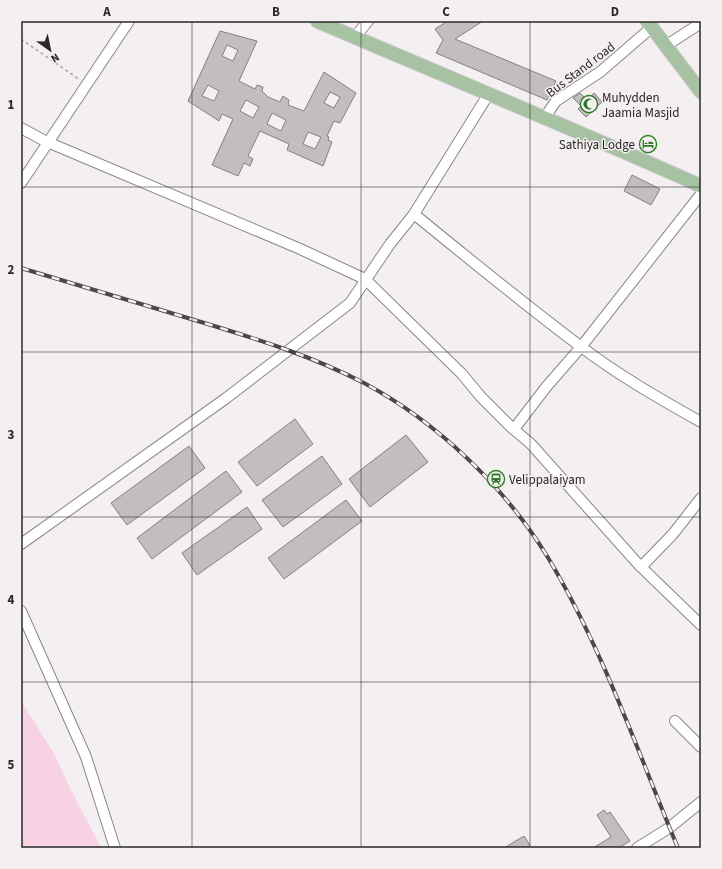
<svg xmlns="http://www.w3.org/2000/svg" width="722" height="869" font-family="'Source Sans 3',sans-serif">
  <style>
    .green { fill: #f8d2e4 }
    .building { fill: #c3bdc0; stroke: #858082; fill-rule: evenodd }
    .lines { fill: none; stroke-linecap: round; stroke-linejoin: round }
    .minor-casing { stroke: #8b8688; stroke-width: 12 }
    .major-casing { stroke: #cccbcc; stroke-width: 15 }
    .path { stroke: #a8a4a6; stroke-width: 1.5; stroke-dasharray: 3 3; stroke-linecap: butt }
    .minor { stroke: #fff; stroke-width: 10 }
    .major { stroke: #a6c2a2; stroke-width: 13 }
    .rail-casing { stroke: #4a4849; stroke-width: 4 }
    .rail { stroke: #f4eff1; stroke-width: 2.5; stroke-dasharray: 8; stroke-linecap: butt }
    .grid { fill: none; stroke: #2a2829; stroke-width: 1; stroke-opacity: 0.55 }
    .labels { text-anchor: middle; stroke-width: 3; stroke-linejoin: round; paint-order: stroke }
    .street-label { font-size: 13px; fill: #2a2829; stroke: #f4eff1 }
    .poi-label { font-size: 13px; fill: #2a2829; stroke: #f4eff1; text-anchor: start }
    .neatline { fill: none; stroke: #2a2829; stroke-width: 1.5 }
    .grid-label { font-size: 13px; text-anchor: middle; font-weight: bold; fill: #2a2829 }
  </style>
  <rect width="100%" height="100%" fill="#f4eff1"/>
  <polygon class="green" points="21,701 53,752 69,786 101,848 21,848"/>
  <g class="building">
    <polygon points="448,21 483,21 455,39 556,81 547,100 436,53 443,40 435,29"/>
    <path d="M220,31L257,41L239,81L255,89L257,85L263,87L262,91L268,97L280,102L283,96L289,100L288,105L304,111L324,72L356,93L340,123L334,121L327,136L329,137L328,140L332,142L323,166L287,150L289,144L260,131L248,156L253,159L250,166L244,163L238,176L212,165L233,119L222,114L219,121L188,101ZM227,45L238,50L233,61L222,56ZM208,85L219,91L214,101L202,96ZM330,92L340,97L334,108L324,103ZM246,100L259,107L253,118L240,111ZM272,113L286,120L281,131L267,124ZM308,132L321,137L315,149L303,144Z"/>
    <polygon points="580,93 587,100 594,93 602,102 586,117 578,109 581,106 573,98"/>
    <polygon points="632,175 660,189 651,205 624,191"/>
    <polygon points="295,419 313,444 257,486 238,462"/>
    <polygon points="406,435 428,462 370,507 349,479"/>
    <polygon points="189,446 205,468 127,525 111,503"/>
    <polygon points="322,456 342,484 283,527 262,500"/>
    <polygon points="226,471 242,492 152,559 137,538"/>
    <polygon points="346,500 362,521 284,579 268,558"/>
    <polygon points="247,507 262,529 197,575 182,553"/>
    <polygon points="604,810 607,814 610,812 630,841 618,848 593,848 611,837 597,815"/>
    <polygon points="524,836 530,845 525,848 504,848"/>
  </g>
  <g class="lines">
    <g class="minor-casing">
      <g id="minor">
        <polyline points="355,37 368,21"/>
        <polyline points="667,45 701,23"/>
        <polyline points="545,117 556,101 600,72 651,28"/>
        <polyline points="21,128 45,141 298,248 365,279 462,374 481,397 511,427 531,444 639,565 701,625"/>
        <polyline points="21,183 129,21"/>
        <path d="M414,214C469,259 524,304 580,346C618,375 660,399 701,422"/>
        <polyline points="514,429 547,386 581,347 701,194"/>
        <polyline points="21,544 225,399 350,303 390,244 414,214 488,95"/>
        <polyline points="641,567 673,534 701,498"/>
        <polyline points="21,611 86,757 115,848"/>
        <polyline points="675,721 701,747"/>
        <polyline points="637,848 669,828 701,802"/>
      </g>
    </g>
    <g class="major-casing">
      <g id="major">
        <path d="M317,21C445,76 574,129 701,186"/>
        <polyline points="647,21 701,92"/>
      </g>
    </g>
    <polyline class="path" points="21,39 80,80"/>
    <use href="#minor" class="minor"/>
    <use href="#major" class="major"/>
    <g class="rail-casing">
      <path id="rail" d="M21,268C81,286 141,304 201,322C257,339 312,356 364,383C437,422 504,486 547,556C602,647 637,750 678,848"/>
    </g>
    <use href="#rail" class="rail"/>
  </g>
  <path class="grid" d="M192,21V848M361,21V848M530,21V848M21,187H701M21,352H701M21,517H701M21,682H701"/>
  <defs>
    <g id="mosque-ring" transform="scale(0.9)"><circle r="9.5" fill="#f4eff1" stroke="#2b7a23" stroke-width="1.5"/><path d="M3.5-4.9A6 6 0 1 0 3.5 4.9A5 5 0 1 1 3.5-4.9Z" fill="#2b7a23"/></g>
    <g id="hotel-ring" transform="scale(0.9)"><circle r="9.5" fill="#f4eff1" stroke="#2b7a23" stroke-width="1.5"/><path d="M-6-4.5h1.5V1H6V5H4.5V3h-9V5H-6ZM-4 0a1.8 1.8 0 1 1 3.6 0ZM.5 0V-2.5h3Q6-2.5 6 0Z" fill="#2b7a23"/></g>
    <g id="station-ring" transform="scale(0.9)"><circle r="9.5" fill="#f4eff1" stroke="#2b7a23" stroke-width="1.5"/><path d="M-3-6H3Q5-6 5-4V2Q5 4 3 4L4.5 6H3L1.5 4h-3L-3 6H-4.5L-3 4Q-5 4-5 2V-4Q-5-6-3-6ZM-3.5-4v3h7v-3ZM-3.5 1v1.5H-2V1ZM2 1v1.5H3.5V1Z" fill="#2b7a23"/></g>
  </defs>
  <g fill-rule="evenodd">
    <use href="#mosque-ring" x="589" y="104"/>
    <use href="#hotel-ring" x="648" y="144"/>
    <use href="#station-ring" x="496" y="479"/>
  </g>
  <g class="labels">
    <g class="street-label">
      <text transform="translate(580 69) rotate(-37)" y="5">Bus Stand road</text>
    </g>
    <g class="poi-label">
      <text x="602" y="102">Muhydden<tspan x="602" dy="15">Jaamia Masjid</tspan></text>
      <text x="635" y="149" text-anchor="end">Sathiya Lodge</text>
      <text x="509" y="484">Velippalaiyam</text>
    </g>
  </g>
  <rect width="722" height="869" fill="none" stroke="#f4eff1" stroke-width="44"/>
  <g transform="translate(50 50) rotate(147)" stroke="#f4eff1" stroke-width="3" paint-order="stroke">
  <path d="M0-3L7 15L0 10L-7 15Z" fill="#2a2829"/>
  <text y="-6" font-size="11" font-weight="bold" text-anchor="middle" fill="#2a2829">N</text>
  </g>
  <rect x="22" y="22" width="678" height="825" class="neatline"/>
  <g class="grid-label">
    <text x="107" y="16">A</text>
    <text x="276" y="16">B</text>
    <text x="446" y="16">C</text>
    <text x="615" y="16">D</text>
    <text x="11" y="109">1</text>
    <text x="11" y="274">2</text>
    <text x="11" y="439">3</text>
    <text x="11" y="604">4</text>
    <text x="11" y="769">5</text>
  </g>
</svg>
